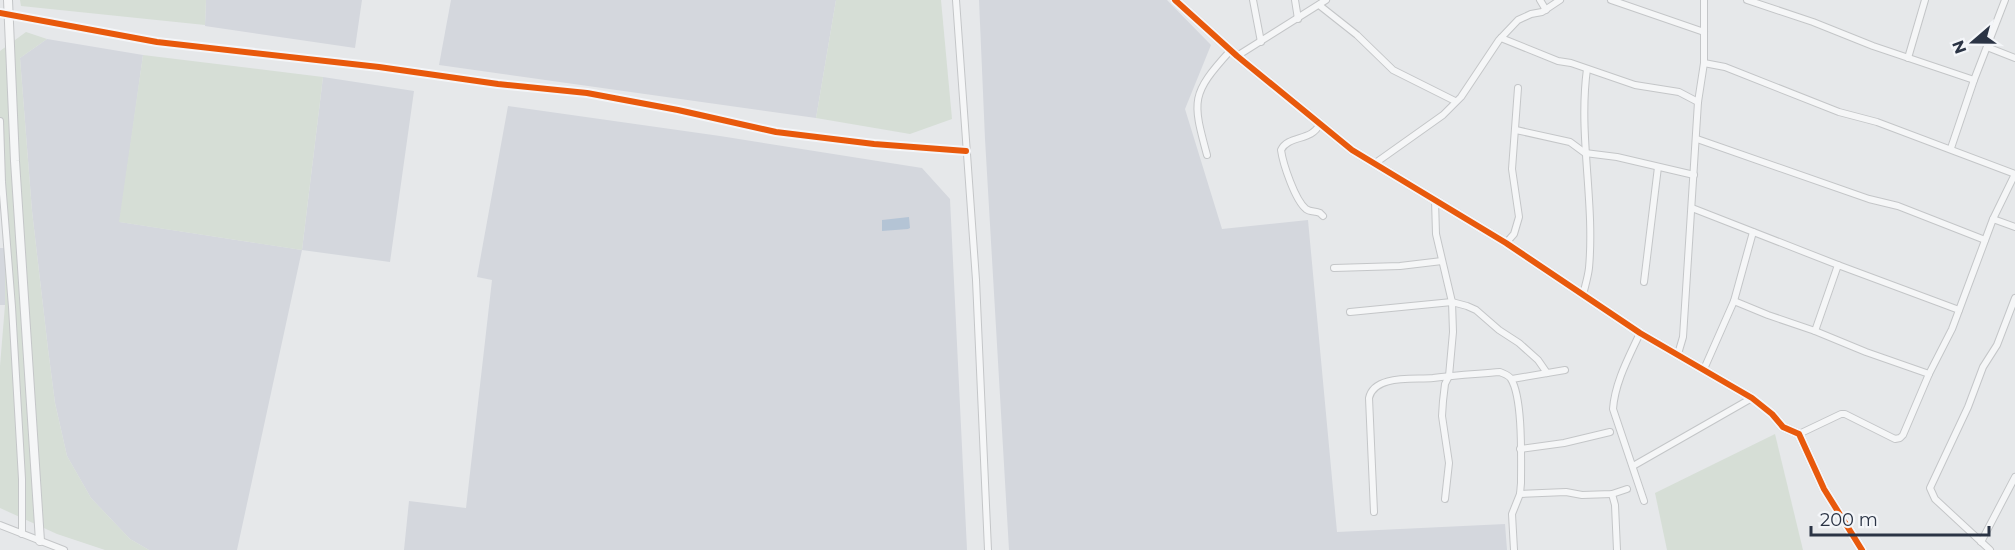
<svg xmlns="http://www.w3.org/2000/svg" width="2015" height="550" font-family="Montserrat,sans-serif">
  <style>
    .built { fill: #d4d7dd }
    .green { fill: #d6ded6 }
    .water { fill: #b4c4d5 }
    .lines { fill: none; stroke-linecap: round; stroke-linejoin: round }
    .minor-casing { stroke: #c4c6c8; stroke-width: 8 }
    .tertiary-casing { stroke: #c4c6c8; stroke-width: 10 }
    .minor { stroke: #f5f6f7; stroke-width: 6 }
    .tertiary { stroke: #f5f6f7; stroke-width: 8 }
    .cycleway-casing { stroke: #f4f6f9; stroke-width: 10 }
    .cycleway { stroke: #e8590c; stroke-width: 6 }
  </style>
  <rect width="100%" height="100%" fill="#e6e8ea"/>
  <g class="built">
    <polygon points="206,0 362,0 355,48 205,26"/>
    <polygon points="451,0 836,0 816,118 439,65"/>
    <polygon points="979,0 1167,0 1211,45 1185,109 1222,229 1308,220 1337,532 1505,524 1507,550 1009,550 985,139"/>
    <polygon points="47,39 143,55 120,222 302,250 323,77 414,91 390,262 302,250 237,550 149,550 130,539 91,498 67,456 55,403 48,349 32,211 20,58"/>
    <polygon points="508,106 720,136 922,168 950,199 967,550 404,550 409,501 466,508 492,280 477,277"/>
    <rect x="0" y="248" width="5" height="57"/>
  </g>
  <g class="green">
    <polygon points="20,0 206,0 205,25 21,6"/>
    <polygon points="836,0 941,0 952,119 910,134 816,118"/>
    <polygon points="26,32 47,39 20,58 32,211 48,349 55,403 67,456 91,498 130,539 149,550 105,550 57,534 0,508 0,366 5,305 5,248 0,178 0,51"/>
    <polygon points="143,55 323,77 302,250 119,222"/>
    <polygon points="1775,434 1803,550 1667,550 1655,493"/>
  </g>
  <polygon class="water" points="909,217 910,228 908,229 882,231 882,220"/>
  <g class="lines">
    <g class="minor-casing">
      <g id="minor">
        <polyline points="956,0 976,280 988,550"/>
        <polyline points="1253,0 1261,42"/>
        <polyline points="1295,0 1298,19"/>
        <polyline points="1540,0 1546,10"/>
        <polyline points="1611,0 1704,32"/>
        <polyline points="1747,0 1813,22 1873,46 1974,80"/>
        <polyline points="1319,5 1357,35 1393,70 1455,101"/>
        <polyline points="0,13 157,42 379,67 498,84 587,93 678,110 776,132 874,144 966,151"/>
        <polyline points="1501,38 1558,61 1571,63 1635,85 1679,92 1698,102"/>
        <polyline points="1987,47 2015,58"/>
        <polyline points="1237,56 1326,0"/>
        <polyline points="1908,58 1925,0"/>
        <polyline points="1704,63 1725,67 1839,112 1877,122 2015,174 1993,219 1952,329 1929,374 1903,435 1900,438 1895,439 1845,414 1841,414 1799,434"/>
        <polyline points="0,121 2,182 12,307 22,479 22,534"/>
        <path d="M1319,125C1312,141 1288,135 1281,150C1283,164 1295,200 1306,209C1310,212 1315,211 1320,213L1323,216"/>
        <polyline points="1516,130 1570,142 1585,153 1617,157 1694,175"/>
        <polyline points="1697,139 1869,199 1898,206 1985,240"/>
        <polyline points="1951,148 1974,80 2005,0"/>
        <path d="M1207,155C1192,100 1191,94 1230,51"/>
        <polyline points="1374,164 1443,115 1461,97 1499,40 1518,20 1531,14 1542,12 1560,0"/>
        <polyline points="1435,200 1436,234 1452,302 1453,332 1449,376 1445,384 1443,401 1442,416 1449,463 1445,499"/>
        <polyline points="1692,208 1838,265 1959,310"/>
        <polyline points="1993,219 2015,227"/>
        <polyline points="1506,243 1514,234 1519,217 1512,169 1518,88"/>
        <polyline points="1334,268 1400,266 1442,261"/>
        <polyline points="1644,282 1658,167"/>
        <path d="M1583,295C1585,286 1588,277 1589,268C1595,201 1578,135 1587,69"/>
        <polyline points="1734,301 1768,315 1815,331 1866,352 1929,374"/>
        <polyline points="1350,312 1452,302 1467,306 1476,310 1499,330 1519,343 1538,360 1547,373"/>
        <polyline points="1815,331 1838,265"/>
        <path d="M1640,333C1629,357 1615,382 1613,409L1644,501"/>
        <polyline points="1678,354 1683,337 1698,102 1704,63 1704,0"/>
        <polyline points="1704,369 1734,301 1753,232"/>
        <polyline points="1512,379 1565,370"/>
        <polyline points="1520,449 1564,443 1610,432"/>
        <polyline points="1633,466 1752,398"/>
        <polyline points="1520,494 1566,492 1582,495 1612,494 1627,489"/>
        <polyline points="1612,494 1615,505 1617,550"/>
        <path d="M1374,512L1369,398C1374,374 1415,380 1433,378C1455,375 1477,374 1500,372C1504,374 1509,375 1511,379C1523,398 1521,459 1521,483L1520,494L1512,514L1514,550"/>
        <polyline points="0,525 64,550"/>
        <polyline points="1981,542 2015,477"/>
        <polyline points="1990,550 1935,499 1930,488 1968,407 1983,367 1997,345 2015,298"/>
      </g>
    </g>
    <g class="tertiary-casing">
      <g id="tertiary">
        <polyline points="8,0 15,161 40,541"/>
        <polyline points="1175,0 1237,56 1352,150 1506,243 1640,333 1752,398 1772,414 1783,427 1799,434 1824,489 1862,550"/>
      </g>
    </g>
    <use href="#minor" class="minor"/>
    <use href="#tertiary" class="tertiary"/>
    <g class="cycleway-casing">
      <g id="cycleway">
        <polyline points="1175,0 1237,56 1352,150 1506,243 1640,333 1752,398 1772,414 1783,427 1799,434 1824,489 1862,550"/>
        <polyline points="0,13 157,42 379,67 498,84 587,93 678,110 776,132 874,144 966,151"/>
      </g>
    </g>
    <use href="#cycleway" class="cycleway"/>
  </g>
  <g transform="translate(1973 42) rotate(250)" stroke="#f4f6f9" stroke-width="4.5" paint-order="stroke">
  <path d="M0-4.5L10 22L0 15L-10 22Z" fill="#2b3445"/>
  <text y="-9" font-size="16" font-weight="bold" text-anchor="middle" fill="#2b3445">N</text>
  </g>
  <path d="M1811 526v9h178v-9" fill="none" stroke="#2b3445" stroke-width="3"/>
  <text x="1820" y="526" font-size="18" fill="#2b3445" stroke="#f4f6f9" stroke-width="4.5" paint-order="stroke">200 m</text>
</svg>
